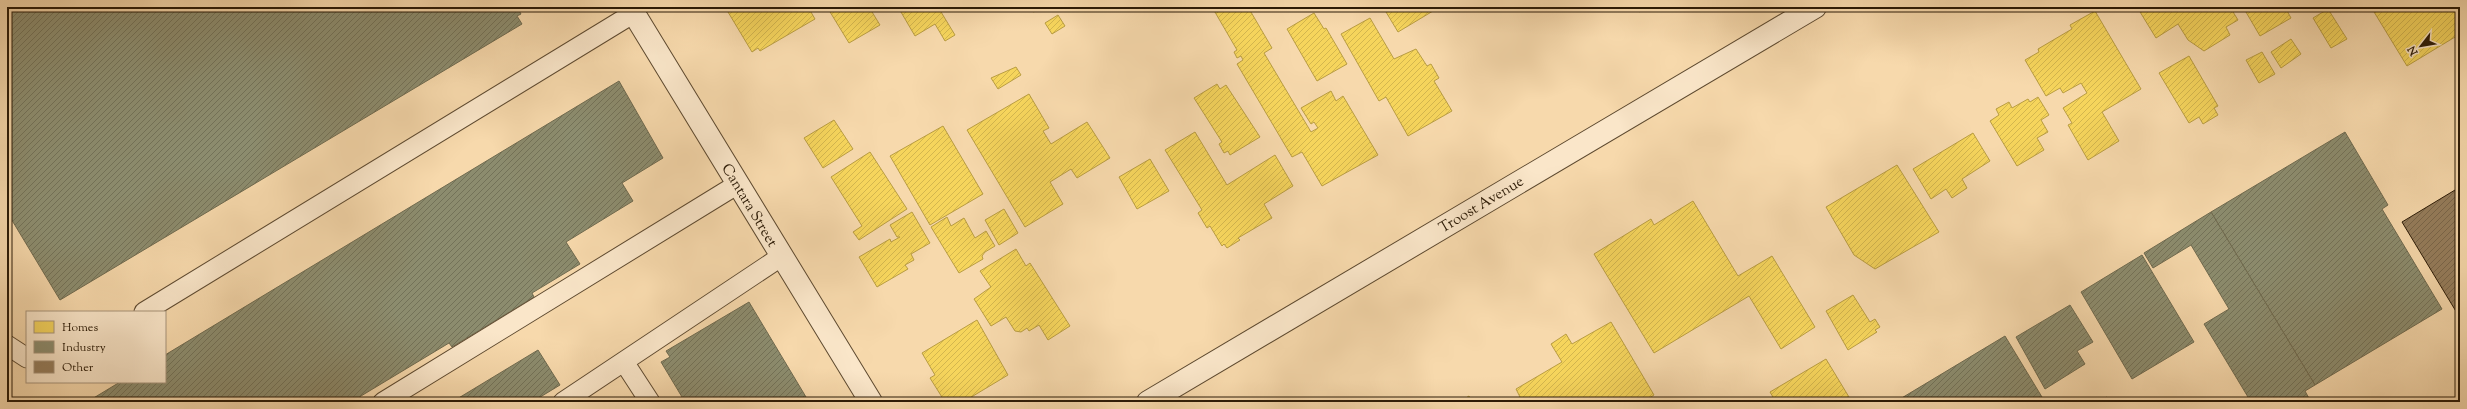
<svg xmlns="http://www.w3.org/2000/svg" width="2467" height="409" font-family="'Sorts Mill Goudy',serif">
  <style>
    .homes { fill: url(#homes-hatch); stroke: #b99d42 }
    .industry { fill: url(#industry-hatch); stroke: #6f6a4f }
    .building { fill: url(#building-hatch); stroke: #2b1a06 }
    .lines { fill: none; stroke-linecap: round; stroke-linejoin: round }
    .service-casing { stroke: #5e4a30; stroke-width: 21 }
    .minor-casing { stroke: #5e4a30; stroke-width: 24 }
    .service { stroke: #fae6c9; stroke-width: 19 }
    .minor { stroke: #fae6c9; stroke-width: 22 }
    .labels { text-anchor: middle; stroke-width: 4; stroke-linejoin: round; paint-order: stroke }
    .street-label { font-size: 15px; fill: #2b1a06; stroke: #fae6c9 }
  </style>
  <defs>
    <pattern id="homes-hatch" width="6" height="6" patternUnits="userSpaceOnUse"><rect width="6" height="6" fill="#f6d55c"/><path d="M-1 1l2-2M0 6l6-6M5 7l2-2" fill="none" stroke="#d3b64e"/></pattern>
    <pattern id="industry-hatch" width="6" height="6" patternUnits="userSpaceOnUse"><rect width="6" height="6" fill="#8c8c6e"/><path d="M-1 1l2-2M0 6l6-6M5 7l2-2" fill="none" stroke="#737258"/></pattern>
    <pattern id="building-hatch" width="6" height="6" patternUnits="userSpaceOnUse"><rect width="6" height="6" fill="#957d5c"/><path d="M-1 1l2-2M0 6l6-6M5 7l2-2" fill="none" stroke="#7a664a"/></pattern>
  </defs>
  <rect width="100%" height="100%" fill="#f7d9ac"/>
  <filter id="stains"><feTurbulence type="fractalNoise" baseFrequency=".005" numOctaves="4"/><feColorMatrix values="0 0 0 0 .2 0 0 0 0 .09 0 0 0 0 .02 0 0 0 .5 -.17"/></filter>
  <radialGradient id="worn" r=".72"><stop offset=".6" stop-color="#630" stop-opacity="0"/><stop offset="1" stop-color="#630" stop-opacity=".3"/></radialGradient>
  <g class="homes">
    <polygon points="725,7 808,7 815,19 760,51 758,48 752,52"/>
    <polygon points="827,7 869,7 880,25 849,43"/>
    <polygon points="898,7 938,7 955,35 945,41 935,24 915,36"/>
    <polygon points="1023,7 1040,7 1034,12"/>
    <polygon points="1212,7 1248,7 1272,48 1264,53 1311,132 1318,128 1314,122 1311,124 1301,108 1331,91 1336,101 1343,96 1378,155 1322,186 1302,152 1292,157 1237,64 1243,60 1241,56 1237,58 1234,52 1237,50"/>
    <polygon points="1383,7 1431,7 1433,11 1398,32"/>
    <polygon points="1636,7 1647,7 1639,12"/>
    <polygon points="2137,7 2230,7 2238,20 2226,27 2230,35 2204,51 2188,40 2178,24 2156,38"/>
    <polygon points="2243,7 2285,7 2291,18 2260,36"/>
    <polygon points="2371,7 2459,7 2460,34 2407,66"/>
    <polygon points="2328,9 2347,39 2331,48 2313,18"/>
    <polygon points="2095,11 2141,89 2102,112 2119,141 2088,160 2068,125 2072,123 2063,108 2087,93 2081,83 2063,93 2060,88 2046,96 2025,60 2039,52 2038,49 2072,29 2070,25"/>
    <polygon points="1314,13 1324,29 1326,28 1347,64 1317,81 1287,29"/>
    <polygon points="1058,15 1065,26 1052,34 1045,23"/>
    <polygon points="1370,18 1394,59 1416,49 1427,66 1431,64 1439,78 1434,81 1452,111 1408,136 1386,97 1379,101 1341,34"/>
    <polygon points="2291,39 2301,54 2281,68 2271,52"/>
    <polygon points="2262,52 2275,74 2259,83 2246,60"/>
    <polygon points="2189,56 2218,106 2214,108 2218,115 2203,124 2199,117 2189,123 2159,73"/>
    <polygon points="1016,67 1021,75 998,89 991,78"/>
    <polygon points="1217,84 1220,89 1226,85 1260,137 1230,155 1228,151 1224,153 1219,144 1222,142 1194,98"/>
    <polygon points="1029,94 1049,128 1043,131 1051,144 1087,122 1110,158 1077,178 1071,169 1050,182 1063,204 1025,227 967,130"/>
    <polygon points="2038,97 2049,115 2041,120 2048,132 2037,138 2044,150 2017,166 1990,121 1999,115 1996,109 2009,102 2012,108 2028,99 2030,102"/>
    <polygon points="834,120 853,149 823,168 804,138"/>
    <polygon points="943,126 983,194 930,225 890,156"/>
    <polygon points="1195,132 1227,185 1275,155 1293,186 1264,204 1272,218 1238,238 1240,240 1227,248 1224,244 1222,246 1210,226 1207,228 1198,213 1202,210 1165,150"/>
    <polygon points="1973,133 1990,161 1962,179 1967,188 1952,198 1946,189 1931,199 1913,169"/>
    <polygon points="870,152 907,209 859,240 853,232 862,226 831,177"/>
    <polygon points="1150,159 1169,191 1137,209 1119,177"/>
    <polygon points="1897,165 1939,232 1875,269 1854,255 1826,207"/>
    <polygon points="1693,201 1738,276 1772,256 1815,327 1781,349 1749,296 1654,353 1594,254 1651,219 1654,225"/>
    <polygon points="1004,209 1018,233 999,245 985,220"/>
    <polygon points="912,212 930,243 911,254 914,260 905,265 908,269 877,287 859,257 890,239 891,242 900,237 897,237 890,225"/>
    <polygon points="947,217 951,226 964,218 975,238 986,231 995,246 985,252 982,256 983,259 959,273 931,227"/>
    <polygon points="1016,249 1026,266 1030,263 1070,326 1048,340 1039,325 1029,331 1027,328 1021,332 1015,331 1006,317 991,326 974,299 991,287 980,271"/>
    <polygon points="1853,295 1870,322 1875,319 1880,327 1875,330 1877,332 1848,350 1826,311"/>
    <polygon points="977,320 1008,375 963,402 945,402 930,378 935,375 922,353"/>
    <polygon points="1611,322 1654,395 1643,402 1612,402 1609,397 1600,402 1510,402 1520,397 1516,389 1562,362 1551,344 1566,334 1572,344"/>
    <polygon points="1826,359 1852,402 1776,402 1770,392"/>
    <polygon points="1469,396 1472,402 1459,402"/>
  </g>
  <g class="industry">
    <polygon points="7,7 517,7 521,14 517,16 522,24 60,300 7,212"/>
    <polygon points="619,81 663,158 622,183 633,201 566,242 580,264 532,293 534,297 452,347 449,343 351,402 87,402 120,382 165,382 165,355"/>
    <polygon points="2345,132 2388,205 2382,209 2442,309 2315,385 2211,212"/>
    <polygon points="2211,212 2315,385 2305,391 2311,402 2251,402 2204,324 2229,309 2191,245 2153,268 2144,253"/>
    <polygon points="2142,255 2194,342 2132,379 2081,292"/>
    <polygon points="749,302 809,402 685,402 661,362 670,357 666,351"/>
    <polygon points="2070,305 2093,342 2077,351 2085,364 2045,389 2016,337"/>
    <polygon points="2005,336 2045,402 1895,402"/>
    <polygon points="538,350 560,385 532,402 452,402"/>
    <polygon points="2107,397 2110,402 2099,402"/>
  </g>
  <polygon class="building" points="2460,187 2460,318 2402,222"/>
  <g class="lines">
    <g class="service-casing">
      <g id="service">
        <polyline points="144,312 634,13"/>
        <polyline points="7,345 27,358"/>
        <polyline points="624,362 650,402"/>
        <polyline points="383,402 738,184"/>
        <polyline points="563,402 782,256"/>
      </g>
    </g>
    <g class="minor-casing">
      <g id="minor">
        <polyline points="630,7 871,402"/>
        <polyline points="1148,402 1815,7"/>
      </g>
    </g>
    <use href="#service" class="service"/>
    <use href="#minor" class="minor"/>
  </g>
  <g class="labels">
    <g class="street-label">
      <text transform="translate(1481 204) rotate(-31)" y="5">Troost Avenue</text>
      <text transform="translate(750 205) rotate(59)" y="5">Cantara Street</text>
    </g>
  </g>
  <rect width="2467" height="409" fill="none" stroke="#f7d9ac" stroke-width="24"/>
  <rect x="8" y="8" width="2451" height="393" fill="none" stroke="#2b1a06" stroke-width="2"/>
  <rect x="12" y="12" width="2443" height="385" fill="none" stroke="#2b1a06"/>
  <rect x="26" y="311" width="140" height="72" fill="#fae6c9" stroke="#a7947b"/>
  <rect x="34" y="321" width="20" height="12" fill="#f6d55c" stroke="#a7947b"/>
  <text x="62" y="331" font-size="12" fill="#2b1a06">Homes</text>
  <rect x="34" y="341" width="20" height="12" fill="#8c8c6e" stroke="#a7947b"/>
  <text x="62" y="351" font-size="12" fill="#2b1a06">Industry</text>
  <rect x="34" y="361" width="20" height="12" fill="#957d5c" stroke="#a7947b"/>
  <text x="62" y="371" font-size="12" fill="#2b1a06">Other</text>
  <g transform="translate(2421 46) rotate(239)" stroke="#fae6c9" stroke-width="3" paint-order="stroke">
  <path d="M0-3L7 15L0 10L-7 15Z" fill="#2b1a06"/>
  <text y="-6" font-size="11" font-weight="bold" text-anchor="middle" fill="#2b1a06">N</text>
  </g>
  <rect width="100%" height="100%" filter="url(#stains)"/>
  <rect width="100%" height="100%" fill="url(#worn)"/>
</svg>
